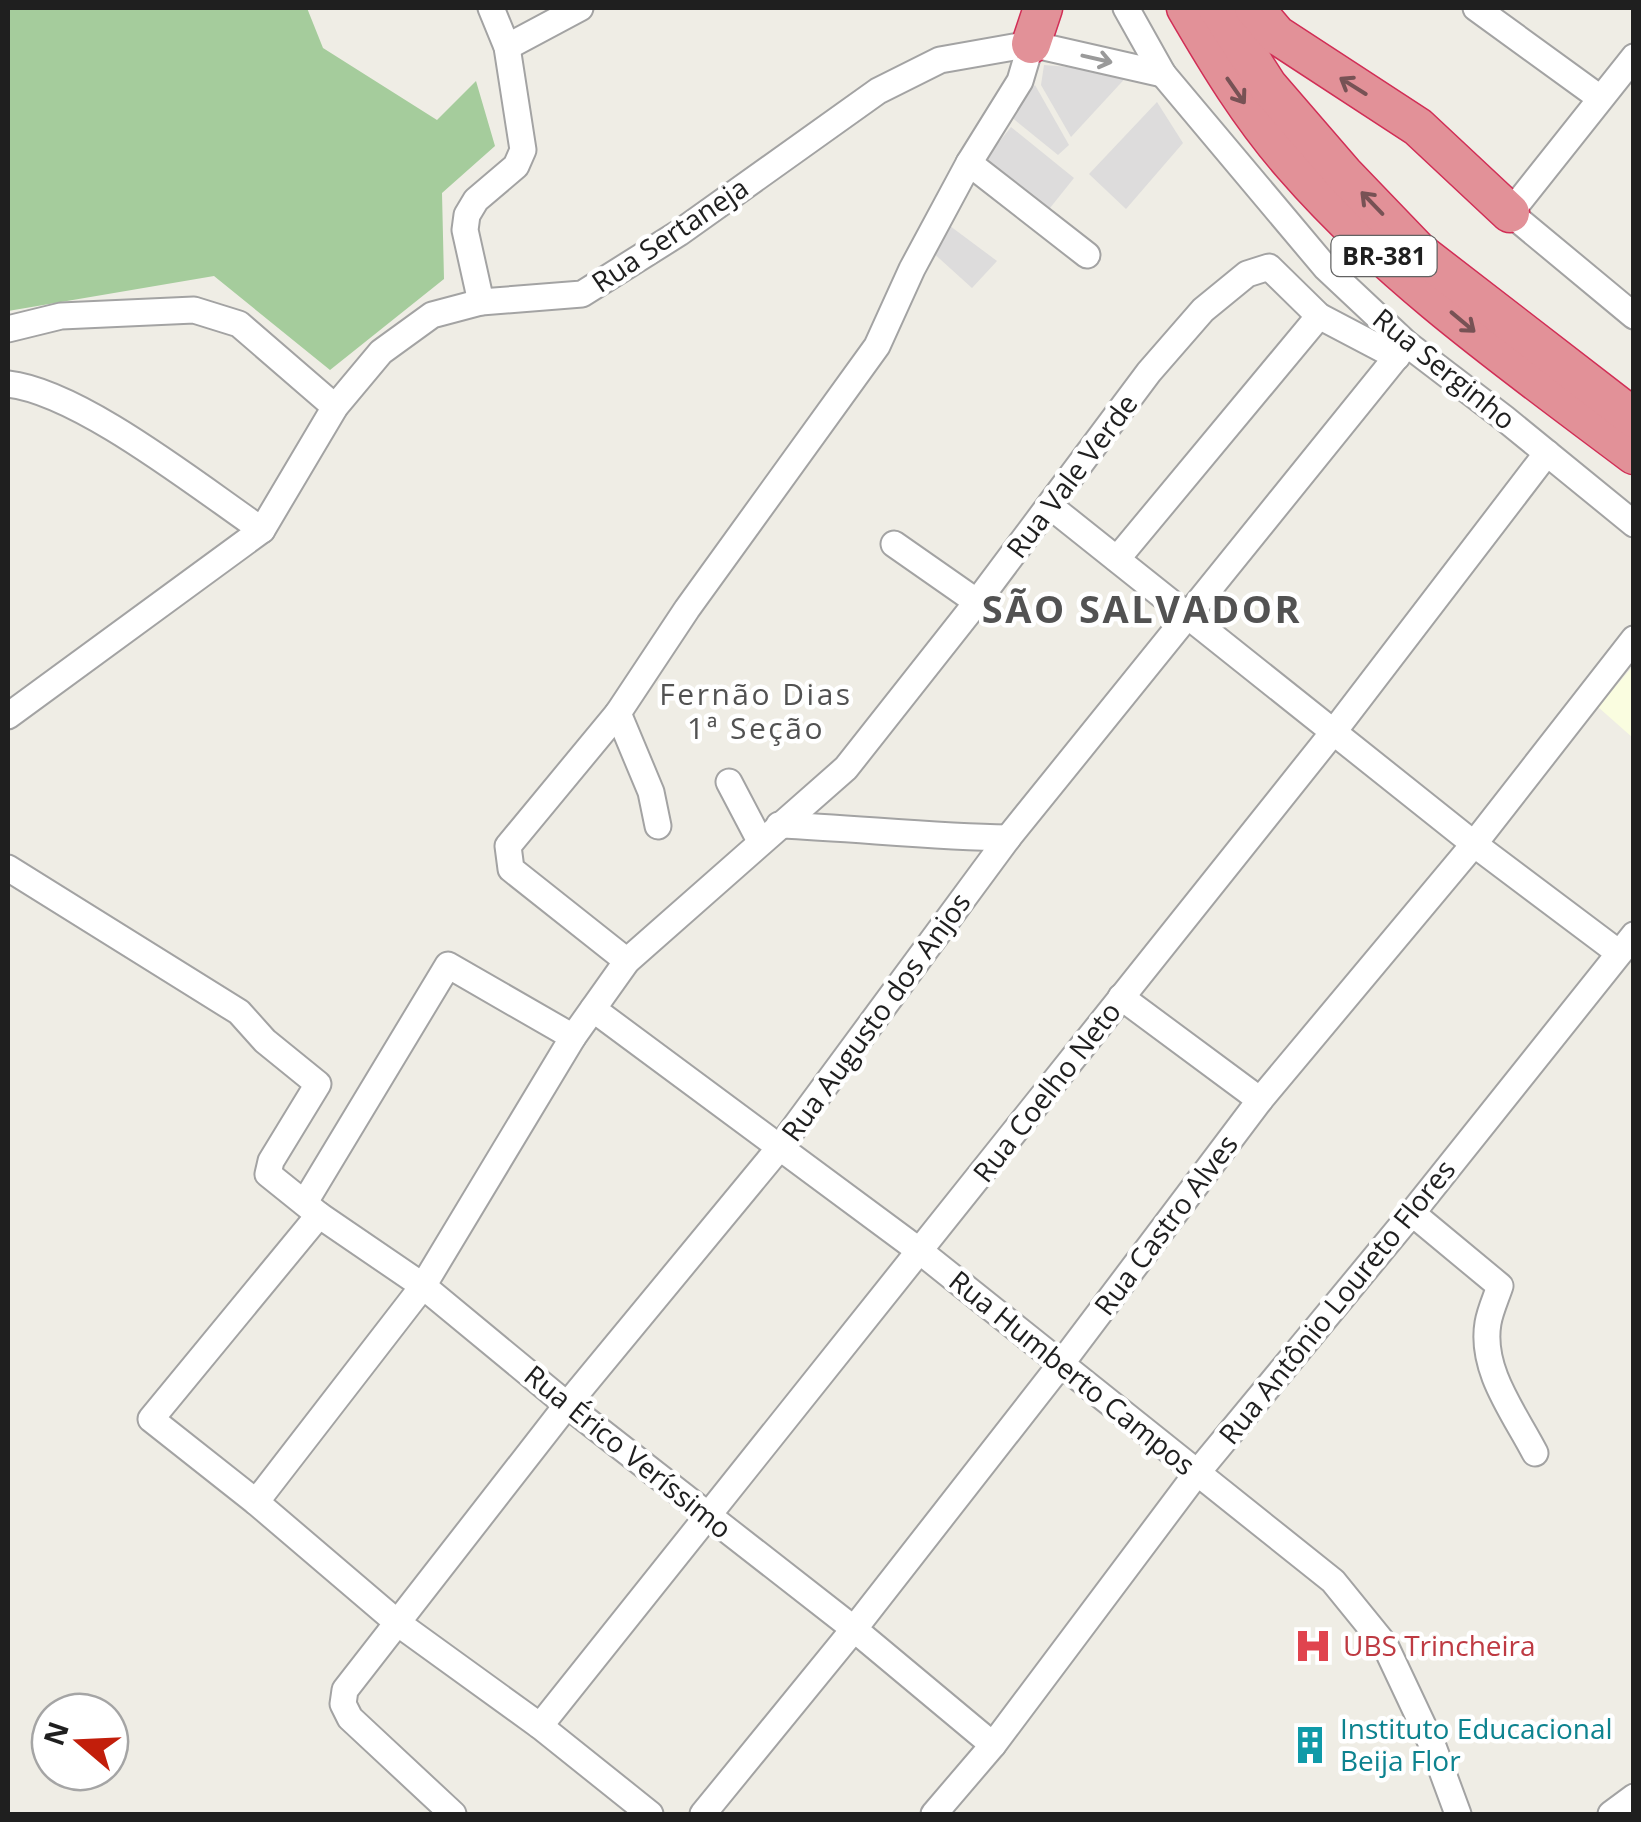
<svg xmlns="http://www.w3.org/2000/svg" width="1641" height="1822" font-family="'Open Sans',sans-serif">
  <style>
    .residential { fill: #dddcdc }
    .education { fill: #fafde0 }
    .forest { fill: #a5cc9c }
    .lines { fill: none; stroke-linecap: round; stroke-linejoin: round }
    .minor-casing { stroke: #a3a3a3; stroke-width: 29 }
    .highway-casing { stroke: #d12e56; stroke-width: 41 }
    .minor { stroke: #fff; stroke-width: 25 }
    .highway { stroke: #e29198; stroke-width: 38 }
    .oneway { stroke: #9a9a9a }
    .oneway2 { stroke: #775255 }
    .labels { text-anchor: middle; stroke-width: 9; stroke-linejoin: round; paint-order: stroke }
    .shield { fill: #fff; stroke: #626262; stroke-width: 2.5 }
    .shield-label { font-size: 25px; font-weight: bold; fill: #1f1f1f }
    .street-label { font-size: 28px; fill: #1f1f1f; stroke: #fff }
    .health-label { font-size: 28px; fill: #be3a42; stroke: #fff; text-anchor: start }
    .culture-label { font-size: 28px; fill: #0d838f; stroke: #fff; text-anchor: start }
    .neighbourhood-label { font-size: 30px; letter-spacing: 2.5px; fill: #525252; stroke: #fff }
    .district-label { font-size: 38px; font-weight: bold; letter-spacing: 2.5px; fill: #525252; stroke: #fff }
  </style>
  <rect width="100%" height="100%" fill="#efede5"/>
  <g class="residential">
    <polygon points="1044,65 1131,72 1071,137 1041,85"/>
    <polygon points="1035,85 1069,145 1058,155 1010,116"/>
    <polygon points="1157,102 1183,143 1126,209 1089,174"/>
    <polygon points="1011,127 1074,178 1046,213 983,162"/>
    <polygon points="946,223 997,261 972,288 930,250"/>
  </g>
  <polygon class="education" points="1633,666 1633,738 1598,707"/>
  <polygon class="forest" points="8,8 307,8 323,48 437,120 476,81 495,146 442,193 444,279 330,370 214,276 8,311"/>
  <g class="lines">
    <g class="minor-casing">
      <g id="minor">
        <polyline points="1126,8 1163,74 1326,268 1407,344 1504,418 1634,524"/>
        <polyline points="1476,8 1600,98"/>
        <polyline points="507,47 580,8"/>
        <polyline points="1634,57 1510,213 1634,316"/>
        <polyline points="969,163 1087,255"/>
        <polyline points="481,302 465,230 467,215 476,200 516,166 523,150 507,47 491,8"/>
        <polyline points="8,329 61,316 194,310 239,324 335,407"/>
        <path d="M8,384C80,392 199,487 262,530"/>
        <polyline points="1050,506 1474,844 1619,953"/>
        <polyline points="894,544 977,602"/>
        <polyline points="1117,559 1319,316"/>
        <polyline points="618,713 651,792 658,826"/>
        <polyline points="8,716 262,530 335,407 381,352 432,315 481,302 582,294 679,233 878,91 940,60 1031,44 1163,74"/>
        <polyline points="729,782 760,841"/>
        <path d="M779,825C855,828 931,837 1008,838"/>
        <polyline points="8,868 239,1012 265,1041 318,1084 271,1161 268,1174 319,1215 423,1286 567,1405 854,1629 993,1745"/>
        <polyline points="627,961 511,869 508,846 618,713 687,609 877,346 912,269 969,163 1020,81 1031,44"/>
        <polyline points="1121,997 1260,1100"/>
        <polyline points="593,1009 921,1252 1333,1581 1385,1645 1434,1749 1458,1814"/>
        <polyline points="305,1202 448,965 573,1037"/>
        <path d="M1412,1213L1500,1286C1496,1298 1490,1311 1488,1323C1480,1370 1515,1414 1535,1453"/>
        <polyline points="319,1215 151,1419 256,1502 399,1624 540,1726 650,1814"/>
        <polyline points="256,1502 423,1286 573,1037 627,961 846,768 977,602 1149,372 1203,310 1247,274 1269,267 1319,316 1397,357"/>
        <polyline points="540,1726 1335,730 1547,453"/>
        <polyline points="453,1814 350,1718 343,1704 345,1690 567,1405 780,1147 1008,838 1407,344"/>
        <polyline points="703,1814 854,1629 1061,1364 1260,1100 1474,844 1634,639"/>
        <polyline points="934,1814 993,1745 1197,1473 1412,1213 1634,935"/>
        <polyline points="1611,1814 1634,1797"/>
      </g>
    </g>
    <g class="highway-casing">
      <g id="highway">
        <path d="M1186,8C1218,63 1250,116 1293,165C1390,277 1516,366 1634,455"/>
        <polyline points="1218,8 1268,86 1344,174 1419,252 1634,418"/>
        <polyline points="1254,8 1277,35 1418,127 1510,213"/>
        <polyline points="1031,44 1043,8"/>
      </g>
    </g>
    <use href="#minor" class="minor"/>
    <use href="#highway" class="highway"/>
  </g>
  <defs><path id="oneway-shaft" d="M-6 0H5M1.5-3L5.5 0L1.5 3" fill="none" stroke-width="1.6" stroke-linecap="round" stroke-linejoin="round" transform="scale(2.5)"/></defs>
  <use class="oneway" href="#oneway-shaft" transform="translate(1097 59) rotate(13)"/>
  <g class="oneway2">
    <use href="#oneway-shaft" transform="translate(1353 86) rotate(-148)"/>
    <use href="#oneway-shaft" transform="translate(1236 91) rotate(55)"/>
    <use href="#oneway-shaft" transform="translate(1372 203) rotate(-134)"/>
    <use href="#oneway-shaft" transform="translate(1463 322) rotate(40)"/>
  </g>
  <defs>
    <g id="hospital-bare" transform="scale(3)"><path d="M-5-5h3v3.5h4V-5h3V5h-3V1.5h-4V5h-3Z" fill="#e0444e" stroke="#fff" stroke-width="2.5" paint-order="stroke"/></g>
    <g id="building-bare" transform="scale(3)"><path d="M-4-6H4V6H1V3H-1V6H-4ZM-2.5-4.3h1.7v1.8h-1.7ZM.8-4.3h1.7v1.8H.8ZM-2.5-1h1.7V.8h-1.7ZM.8-1h1.7V.8H.8Z" fill="#0f9aa8" stroke="#fff" stroke-width="2.5" paint-order="stroke"/></g>
  </defs>
  <g fill-rule="evenodd">
    <use href="#hospital-bare" x="1313" y="1646"/>
    <use href="#building-bare" x="1310" y="1745"/>
  </g>
  <g class="labels">
    <rect class="shield" x="1331.5" y="236" width="105" height="40" rx="8"/>
    <g class="shield-label">
      <text x="1384" y="265">BR-381</text>
    </g>
    <g class="street-label">
      <text transform="translate(670 235) rotate(-34)" y="10">Rua Sertaneja</text>
      <text transform="translate(1444 369) rotate(39)" y="10">Rua Serginho</text>
      <text transform="translate(1072 476) rotate(-53)" y="10">Rua Vale Verde</text>
      <text transform="translate(876 1017) rotate(-54)" y="10">Rua Augusto dos Anjos</text>
      <text transform="translate(1047 1092) rotate(-52)" y="10">Rua Coelho Neto</text>
      <text transform="translate(1166 1225) rotate(-53)" y="10">Rua Castro Alves</text>
      <text transform="translate(1337 1302) rotate(-51)" y="10">Rua Antônio Loureto Flores</text>
      <text transform="translate(1072 1373) rotate(39)" y="10">Rua Humberto Campos</text>
      <text transform="translate(628 1452) rotate(39)" y="10">Rua Érico Veríssimo</text>
    </g>
    <g class="health-label">
      <text x="1343" y="1656">UBS Trincheira</text>
    </g>
    <g class="culture-label">
      <text x="1340" y="1739">Instituto Educacional<tspan x="1340" dy="32">Beija Flor</tspan></text>
    </g>
    <g class="neighbourhood-label">
      <text x="756" y="705">Fernão Dias<tspan x="756" dy="34">1ª Seção</tspan></text>
    </g>
    <g class="district-label">
      <text x="1142" y="623">SÃO SALVADOR</text>
    </g>
  </g>
  <rect width="1641" height="1822" fill="none" stroke="#1f1f1f" stroke-width="20"/>
  <g transform="translate(80 1742) rotate(289)"><circle r="48" fill="#ffffff" stroke="#a5a5a5" stroke-width="2.5"/>
  <path d="M0-8L18 38L0 25L-18 38Z" fill="#c21e0b"/>
  <text y="-15" font-size="28" font-weight="bold" text-anchor="middle" fill="#1f1f1f">N</text>
  </g>
</svg>
